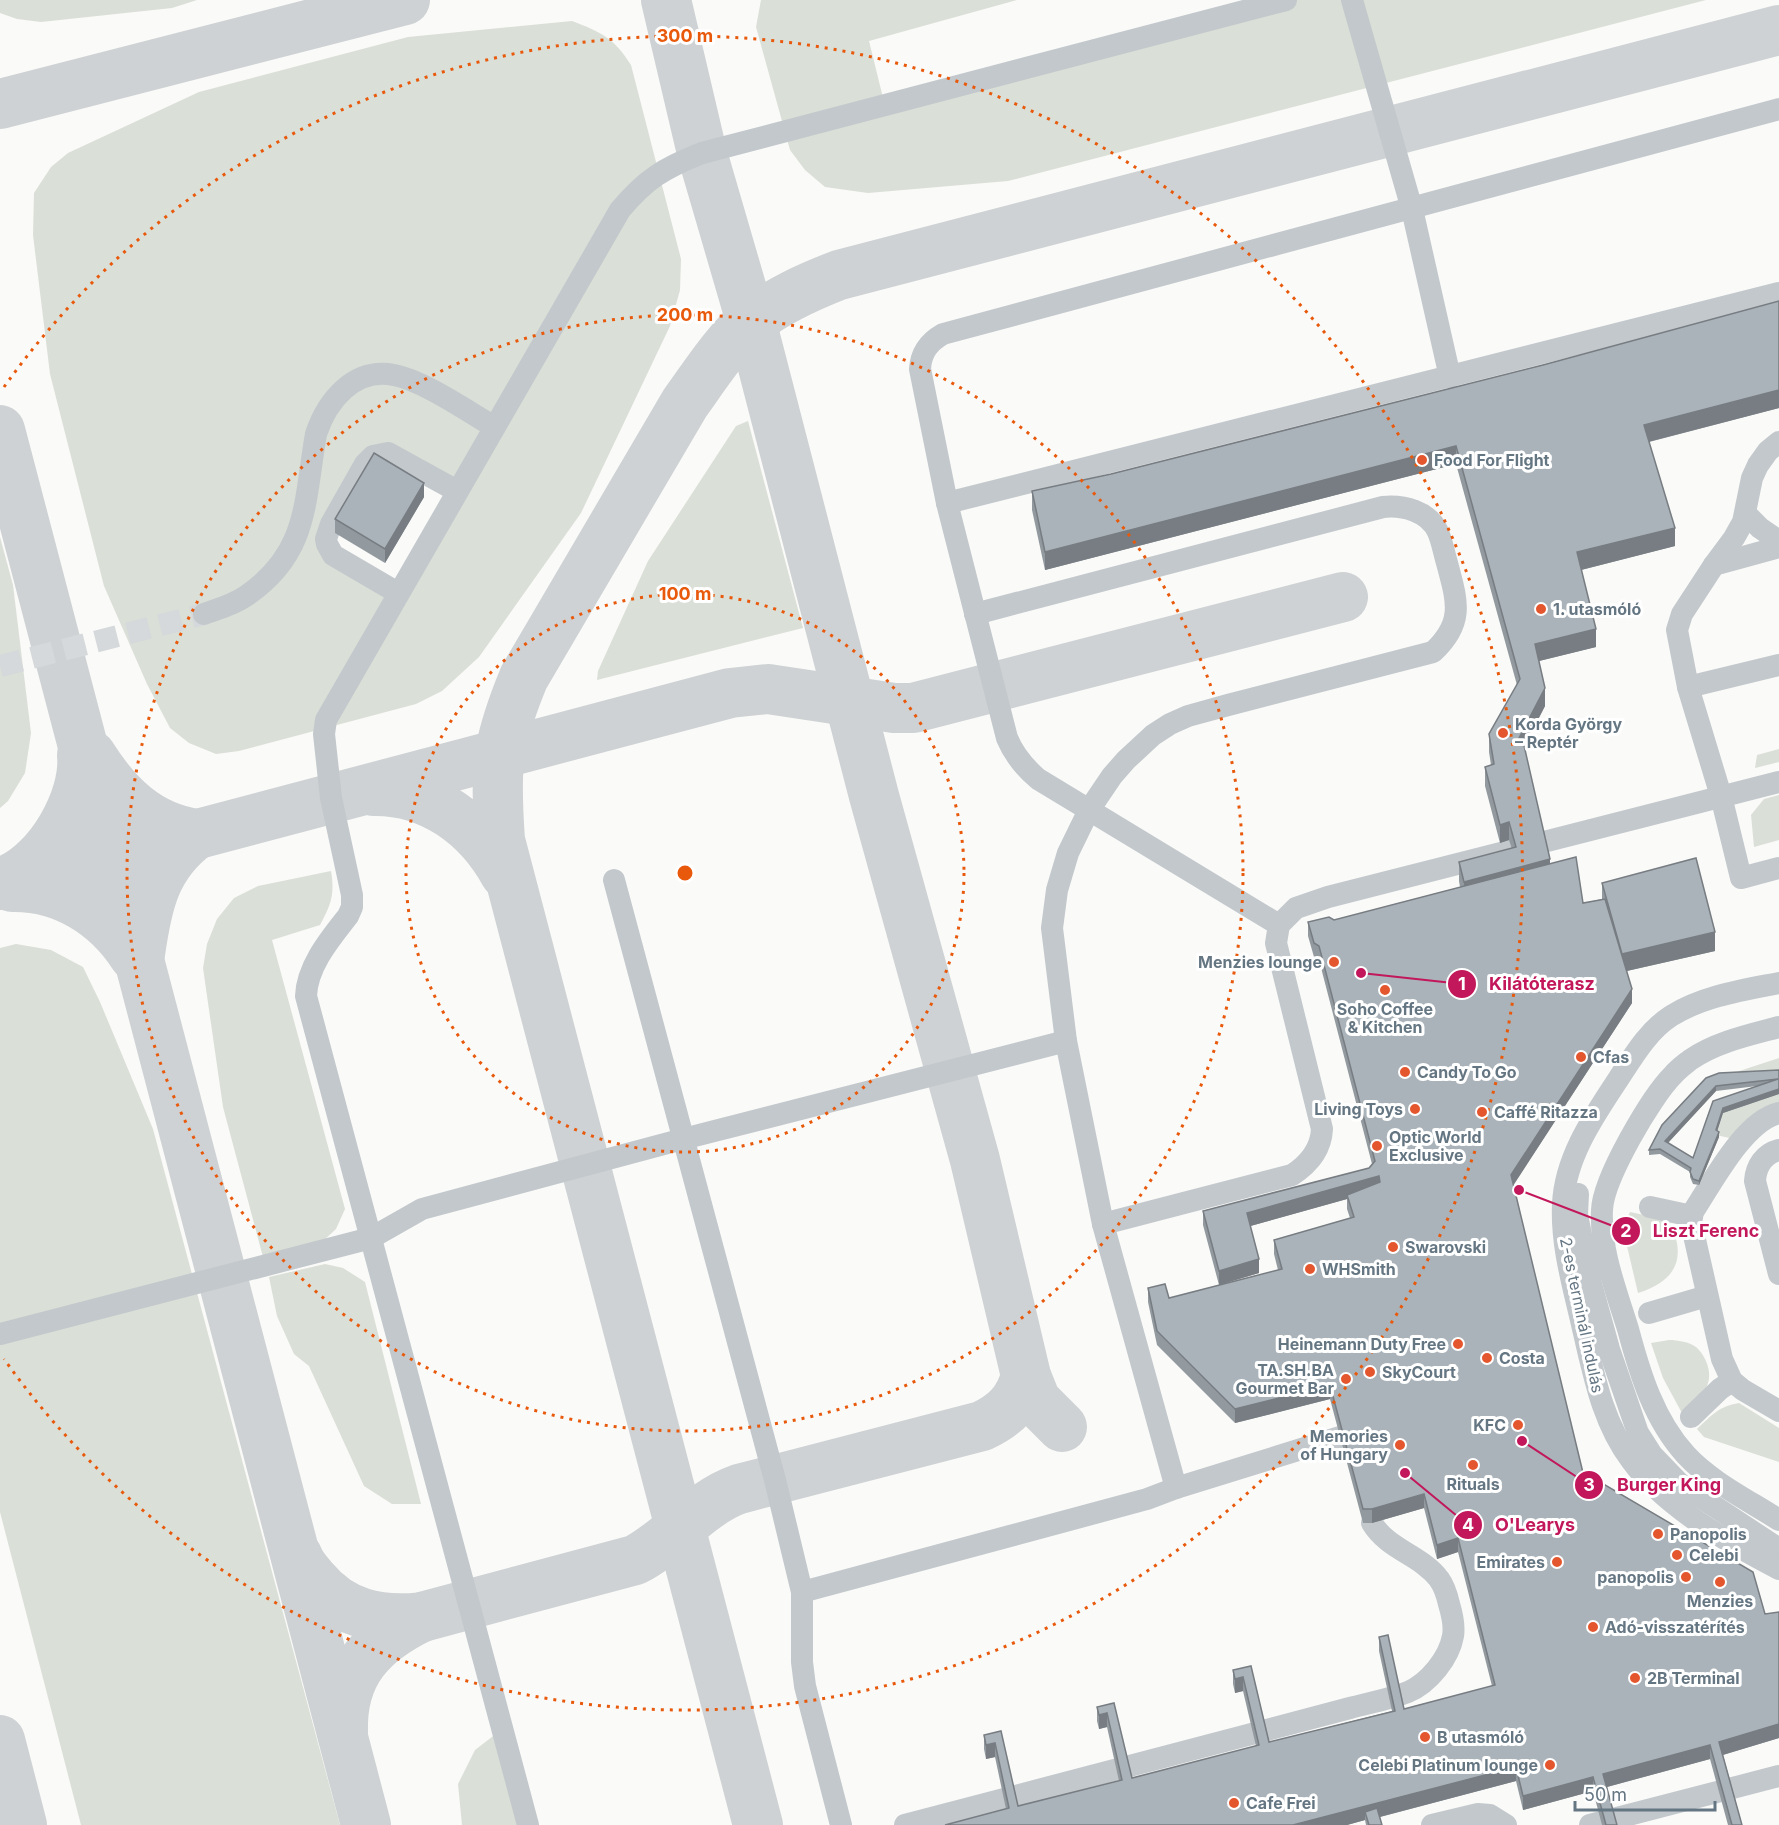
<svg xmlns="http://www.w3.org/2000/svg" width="1779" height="1825" font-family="Inter,sans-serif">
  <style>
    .green { fill: #dadfd7; fill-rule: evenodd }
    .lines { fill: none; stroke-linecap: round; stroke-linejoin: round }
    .taxiway { stroke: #ced2d4; stroke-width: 50 }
    .minor-tunnel { stroke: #d5d9db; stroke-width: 22; stroke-dasharray: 22 11; stroke-linecap: butt }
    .minor { stroke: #c3c8cc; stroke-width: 22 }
    .wall { fill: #929a9f; fill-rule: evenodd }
    .shaded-wall { fill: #777d82 }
    .building { fill: #aab3b9; stroke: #777d82; stroke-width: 1.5; fill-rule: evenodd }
    .ring { fill: none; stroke: #e8590c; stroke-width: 3; stroke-dasharray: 3 6 }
    .poi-dot { fill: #e4572e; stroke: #fff; stroke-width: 2 }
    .labels { text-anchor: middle; stroke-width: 6; stroke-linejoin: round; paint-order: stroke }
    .poi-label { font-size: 16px; font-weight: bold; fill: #657683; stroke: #fff; text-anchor: start }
    .street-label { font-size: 16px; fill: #657683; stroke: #fff }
    .centre { fill: #e8590c; stroke: #fff; stroke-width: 3 }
    .ring-label { font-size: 18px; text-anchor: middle; font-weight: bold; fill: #e8590c; stroke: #fff; stroke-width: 6; stroke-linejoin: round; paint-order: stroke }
    .leader { fill: none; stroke: #c2185b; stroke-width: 2 }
    .callout-dot { fill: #c2185b; stroke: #fff; stroke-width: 2 }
    .mark-label { font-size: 18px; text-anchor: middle; font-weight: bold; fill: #fff }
    .callout-label { font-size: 18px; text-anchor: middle; font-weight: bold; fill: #c2185b; stroke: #fff; stroke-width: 6; stroke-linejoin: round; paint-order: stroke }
  </style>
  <rect width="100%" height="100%" fill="#fafaf8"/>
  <g class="green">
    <polygon points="0,0 197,0 172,8 41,22 17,19 0,13"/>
    <polygon points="761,0 1017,0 869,41 887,114 1291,0 1706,0 1008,181 868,193 825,187 805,170 790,150 756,27"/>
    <path d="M572,21C601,32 614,38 631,65L681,259L680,290L670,326L581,513L479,657L442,691L416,704L239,751L216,754L189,743L170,728L147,684L104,586L50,374L33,235L34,193L51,167L68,153L199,92L408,37ZM382,447L460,485L393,602L327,558Z"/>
    <polygon points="748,421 803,628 597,680 598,671 648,561 736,426"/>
    <polygon points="0,537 13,585 31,733 25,773 8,801 0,808"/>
    <polygon points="1779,749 1779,762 1755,768 1757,755"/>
    <polygon points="1779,795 1779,840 1754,847 1751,815 1764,799"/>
    <path d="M331,871C335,894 331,905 320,925L272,940L345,1209L336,1229L322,1242L263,1257L223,1107L203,968L207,944L217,919L234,898L258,886Z"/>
    <polygon points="16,944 51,950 83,967 100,1002 153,1129 340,1825 81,1825 0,1512 0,948"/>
    <polygon points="1779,1058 1779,1074 1718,1078"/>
    <polygon points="1779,1094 1779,1109 1734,1139 1716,1135 1723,1113"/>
    <path d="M1630,1212L1668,1220C1688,1256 1677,1281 1638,1293L1623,1229Z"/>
    <polygon points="325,1264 343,1268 365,1282 421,1504 392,1504 364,1486 309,1366 294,1354 277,1316 269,1277"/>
    <path d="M1669,1340C1678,1340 1689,1342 1696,1347C1706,1356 1713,1373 1707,1386C1703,1396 1690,1406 1683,1415L1663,1378L1651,1343Z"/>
    <path d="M1739,1403L1779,1428V1462L1704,1437L1697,1429C1711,1416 1719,1406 1739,1403Z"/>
    <polygon points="497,1733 520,1825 462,1825 458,1784 475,1750"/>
  </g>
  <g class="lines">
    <g class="taxiway">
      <polyline points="666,0 702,153 751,321 874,796 975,1160 1026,1376 1036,1401 1062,1427"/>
      <polyline points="0,104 405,0"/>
      <polyline points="0,430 366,1825"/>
      <path d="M91,755C117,796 148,827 197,834"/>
      <path d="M373,791C431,790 478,825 505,874"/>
      <path d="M7,880C49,863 86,799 82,755"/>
      <polyline points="0,885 111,857 730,693 768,689 894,708 913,708 1343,597"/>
      <path d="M12,887C63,886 107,914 134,956"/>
      <path d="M140,954C147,904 155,865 197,834"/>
      <path d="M298,1557C301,1566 308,1573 314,1580C342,1614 380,1622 422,1617L635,1560C672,1541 699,1503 739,1489L982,1426C1006,1415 1019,1401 1026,1376"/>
      <path d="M343,1732C341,1673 372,1641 422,1617"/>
      <polyline points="0,1740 22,1825"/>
      <path d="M758,1825L500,840C498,812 496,780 500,752C505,726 514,701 524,677L685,403C704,377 728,339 753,320C779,300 808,287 839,275L1779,30"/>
    </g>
    <polyline class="minor-tunnel" points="0,666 204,614"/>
    <g class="minor">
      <polyline points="1352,0 1412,209 1450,377"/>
      <polyline points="1779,442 1768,451 1758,465 1752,478 1743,522 1734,538 1714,565 1682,614 1677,630 1688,687 1721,796 1741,878 1779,868"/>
      <polyline points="947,503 1779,293"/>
      <polyline points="1746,514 1760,528 1779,541"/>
      <polyline points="1714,565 1779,547"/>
      <polyline points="398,593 333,555 327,544 326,539 331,524 365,464 373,456 388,453 457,491"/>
      <path d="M204,614C218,609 233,605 246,596C309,553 304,502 316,434C327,401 354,367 394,375C422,380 467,411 493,426"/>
      <path d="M975,614L1383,507C1403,505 1429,511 1438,532C1442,541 1444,553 1447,563C1457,601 1465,622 1433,652L1228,705L1188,716L1170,724L1153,735L1126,760L1112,776L1089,810L1068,853L1057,890L1052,928L1066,1041L1103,1224L1176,1488"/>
      <polyline points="1688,687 1779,665"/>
      <polyline points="614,880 775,1480 802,1592 802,1662 805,1686 841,1825"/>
      <path d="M1279,925L1038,779C1024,767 1014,755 1007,738L947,503L920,369C921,352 929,342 943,334L1779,109"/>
      <path d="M1779,983C1743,990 1703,996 1671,1016C1648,1031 1634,1055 1619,1078C1594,1116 1565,1157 1563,1204C1561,1247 1574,1288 1583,1329C1594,1375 1602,1421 1631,1460C1665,1507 1727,1542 1779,1569"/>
      <path d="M1779,1027C1749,1035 1716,1042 1690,1060C1685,1064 1678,1069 1673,1075C1651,1097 1603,1179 1602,1210C1600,1251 1616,1290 1628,1329C1640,1374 1654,1420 1686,1455C1711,1482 1748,1500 1779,1520"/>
      <path d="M1779,1113C1744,1121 1712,1183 1693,1212L1691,1222L1722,1359L1732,1381L1743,1390L1779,1411"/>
      <path d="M1779,1150C1764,1154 1756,1166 1755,1181L1779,1274"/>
      <polyline points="1578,1194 1577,1215 1591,1284 1609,1349 1638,1433 1652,1455 1679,1483 1779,1549"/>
      <polyline points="1650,1207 1692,1216"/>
      <path d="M1103,1224L1292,1175C1309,1164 1321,1150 1322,1129L1276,943L1279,925L1296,908L1328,897L1779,782"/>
      <polyline points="1649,1313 1707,1296"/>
      <polyline points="0,1334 371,1238 422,1209 683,1139 1066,1041"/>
      <polyline points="1691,1417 1720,1389 1732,1381"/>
      <polyline points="802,1592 1147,1499 1176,1488 1340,1437"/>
      <path d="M528,1825L306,996C307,966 330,939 348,916L352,907V895L331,798L324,734L326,720L620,210C646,179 664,168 702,153L1286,0"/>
      <path d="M905,1825L1350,1708C1369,1703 1390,1699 1408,1692C1429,1683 1449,1658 1453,1636C1455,1625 1452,1614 1449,1604C1447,1595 1444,1586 1439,1579C1421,1555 1388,1550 1372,1523"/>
      <polyline points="1432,1825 1478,1814 1490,1815 1506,1825"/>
      <polyline points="1590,1825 1779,1776"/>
    </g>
  </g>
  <g class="wall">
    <polygon points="1779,301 1779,408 1649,442 1675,546 1581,570 1596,647 1539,661 1545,706 1524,747 1550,864 1583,903 1602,899 1602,883 1715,951 1627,971 1632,1003 1513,1185 1585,1481 1765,1614 1779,1612 1779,1738 1723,1755 1742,1825 1728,1825 1710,1759 1607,1787 1617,1825 1602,1825 1593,1791 1523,1810 1516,1781 1380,1817 1382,1825 1366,1825 1365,1820 1347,1825 945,1825 1006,1809 995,1757 986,1759 984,1749 984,1735 1001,1731 1018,1806 1119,1781 1107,1727 1099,1729 1097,1721 1097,1707 1114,1703 1132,1778 1256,1746 1243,1691 1235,1693 1233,1684 1233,1670 1251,1666 1269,1742 1392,1711 1379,1651 1379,1637 1404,1709 1492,1686 1458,1552 1437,1559 1424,1508 1372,1523 1363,1523 1330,1399 1235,1423 1157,1345 1148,1302 1148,1288 1169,1298 1278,1270 1274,1254 1274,1240 1350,1218 1347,1209 1347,1199 1250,1226 1259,1273 1219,1285 1203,1225 1203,1211 1369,1168 1372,1164 1319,960 1314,957 1308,936 1308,922 1334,920 1460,887 1459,881 1459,862 1512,849 1509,840 1500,843 1485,786 1485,767 1491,765 1489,752 1489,734 1517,685 1456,464 1045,570 1032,510 1032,491 1111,474 1543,365"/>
    <polygon points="424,497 385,563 335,533 335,519"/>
    <path d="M1779,1070V1094L1723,1113L1717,1131L1719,1137L1699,1185L1693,1184L1690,1177V1172L1660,1154L1649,1155V1150L1706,1078ZM1757,1086L1713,1101L1693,1158L1668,1143L1716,1091Z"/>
  </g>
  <g class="shaded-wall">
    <polygon points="1779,390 1779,408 1644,443 1644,425"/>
    <polygon points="1456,446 1456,464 1045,570 1045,552"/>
    <polygon points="424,483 424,497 385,563 385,549"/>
    <polygon points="1675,528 1675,546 1577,571 1577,552"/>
    <polygon points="1596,629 1596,647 1535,662 1535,644"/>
    <polygon points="1545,688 1545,706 1517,760 1517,742"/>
    <polygon points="1509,822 1509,840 1500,843 1500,825"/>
    <polygon points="1550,859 1550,878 1464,900 1464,882"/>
    <polygon points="1715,932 1715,951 1622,972 1622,954"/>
    <polygon points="1632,989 1632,1003 1511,1189 1511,1175"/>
    <polygon points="1716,1086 1716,1091 1665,1146 1665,1141"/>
    <polygon points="1779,1089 1779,1094 1723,1113 1716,1135 1716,1130 1723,1108"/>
    <polygon points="1719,1132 1719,1137 1699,1185 1699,1181"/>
    <polygon points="1379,1176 1379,1190 1347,1195 1347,1199 1247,1227 1247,1213"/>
    <polygon points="1259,1259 1259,1273 1219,1285 1219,1271"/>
    <polygon points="1330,1385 1330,1399 1235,1423 1235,1409"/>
    <polygon points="1424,1494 1424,1508 1372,1523 1372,1509"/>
    <polygon points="1458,1538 1458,1552 1437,1559 1437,1545"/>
    <polygon points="1243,1677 1243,1691 1235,1693 1235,1679"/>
    <polygon points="1107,1713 1107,1727 1099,1729 1099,1715"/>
    <polygon points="1779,1724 1779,1738 1719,1756 1719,1742"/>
    <polygon points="995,1743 995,1757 986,1759 986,1745"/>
    <polygon points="1710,1745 1710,1759 1603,1788 1603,1774"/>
    <polygon points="1516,1767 1516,1781 1368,1820 1365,1812 1365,1820 1347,1825 1293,1825"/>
    <polygon points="1593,1777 1593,1791 1523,1810 1523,1796"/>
  </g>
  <g class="building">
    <polygon points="1779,301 1779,390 1644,425 1675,528 1577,552 1596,629 1535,644 1545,688 1517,742 1523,741 1550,859 1464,882 1459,862 1516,847 1509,822 1500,825 1485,767 1494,764 1489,734 1520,679 1456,446 1045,552 1032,491 1111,474 1543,365"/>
    <polygon points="374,453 424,483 385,549 335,519"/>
    <polygon points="1576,857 1583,903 1605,899 1632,989 1511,1175 1585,1481 1595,1479 1753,1572 1765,1614 1779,1612 1779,1724 1719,1742 1742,1825 1732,1825 1710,1745 1603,1774 1617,1825 1606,1825 1593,1777 1523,1796 1516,1767 1293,1825 945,1825 1009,1808 995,1743 986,1745 984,1735 1001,1731 1018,1806 1122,1780 1107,1713 1099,1715 1097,1707 1114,1703 1132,1778 1259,1745 1243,1677 1235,1679 1233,1670 1251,1666 1269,1742 1395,1711 1379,1637 1388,1635 1404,1709 1495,1685 1458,1538 1437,1545 1424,1494 1372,1509 1363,1509 1330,1385 1235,1409 1157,1331 1148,1288 1165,1284 1169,1298 1282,1269 1274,1240 1354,1217 1347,1195 1380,1182 1379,1176 1247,1213 1259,1259 1219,1271 1203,1211 1369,1168 1375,1161 1319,946 1314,943 1308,922 1329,917 1334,920"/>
    <polygon points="1696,858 1715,932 1622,954 1602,883"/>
    <path d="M1779,1070V1089L1723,1108L1716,1130L1719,1132L1699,1181L1693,1179L1690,1172L1691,1168L1660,1149L1649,1150L1662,1125L1706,1078L1719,1073ZM1778,1079L1713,1101L1693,1158L1665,1141L1716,1086Z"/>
    <polygon points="1377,1808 1382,1825 1369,1825 1365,1812"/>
  </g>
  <g class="ring">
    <circle cx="685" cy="873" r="279"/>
    <circle cx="685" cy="873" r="558"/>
    <path d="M4 387A837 837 0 1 1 4 1359"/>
  </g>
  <g class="poi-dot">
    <circle cx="1422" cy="460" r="6"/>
    <circle cx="1541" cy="609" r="6"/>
    <circle cx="1503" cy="733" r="6"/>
    <circle cx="1334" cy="962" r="6"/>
    <circle cx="1385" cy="990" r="6"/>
    <circle cx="1581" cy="1057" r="6"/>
    <circle cx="1405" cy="1072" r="6"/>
    <circle cx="1415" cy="1109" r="6"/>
    <circle cx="1482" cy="1112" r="6"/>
    <circle cx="1377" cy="1146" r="6"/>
    <circle cx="1393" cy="1247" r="6"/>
    <circle cx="1310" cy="1269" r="6"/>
    <circle cx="1458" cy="1344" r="6"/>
    <circle cx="1487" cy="1358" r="6"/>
    <circle cx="1370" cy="1372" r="6"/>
    <circle cx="1346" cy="1379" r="6"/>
    <circle cx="1518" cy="1425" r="6"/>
    <circle cx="1400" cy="1445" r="6"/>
    <circle cx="1473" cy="1465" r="6"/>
    <circle cx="1658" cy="1534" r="6"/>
    <circle cx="1677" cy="1555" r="6"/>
    <circle cx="1557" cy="1562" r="6"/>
    <circle cx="1686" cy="1577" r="6"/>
    <circle cx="1720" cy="1582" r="6"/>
    <circle cx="1593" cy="1627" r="6"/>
    <circle cx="1635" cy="1678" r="6"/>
    <circle cx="1425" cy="1737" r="6"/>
    <circle cx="1550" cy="1765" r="6"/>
    <circle cx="1234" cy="1803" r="6"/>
  </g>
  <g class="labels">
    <g class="poi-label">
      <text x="1434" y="466">Food For Flight</text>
      <text x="1553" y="615">1. utasmóló</text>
      <text x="1515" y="730">Korda György<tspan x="1515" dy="18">– Reptér</tspan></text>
      <text x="1322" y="968" text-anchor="end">Menzies lounge</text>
      <text x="1385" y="1015" text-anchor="middle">Soho Coffee<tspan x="1385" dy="18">&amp; Kitchen</tspan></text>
      <text x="1593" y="1063">Cfas</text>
      <text x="1417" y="1078">Candy To Go</text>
      <text x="1403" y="1115" text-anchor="end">Living Toys</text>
      <text x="1494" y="1118">Caffé Ritazza</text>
      <text x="1389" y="1143">Optic World<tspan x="1389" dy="18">Exclusive</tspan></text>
      <text x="1405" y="1253">Swarovski</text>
      <text x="1322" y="1275">WHSmith</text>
      <text x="1446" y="1350" text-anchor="end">Heinemann Duty Free</text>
      <text x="1499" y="1364">Costa</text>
      <text x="1334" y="1376" text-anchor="end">TA.SH.BA<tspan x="1334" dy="18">Gourmet Bar</tspan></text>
      <text x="1382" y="1378">SkyCourt</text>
      <text x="1506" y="1431" text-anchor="end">KFC</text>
      <text x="1388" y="1442" text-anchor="end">Memories<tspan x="1388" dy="18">of Hungary</tspan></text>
      <text x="1473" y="1490" text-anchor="middle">Rituals</text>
      <text x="1670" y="1540">Panopolis</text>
      <text x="1689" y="1561">Celebi</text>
      <text x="1545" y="1568" text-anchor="end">Emirates</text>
      <text x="1674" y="1583" text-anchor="end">panopolis</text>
      <text x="1720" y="1607" text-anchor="middle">Menzies</text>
      <text x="1605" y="1633">Adó-visszatérítés</text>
      <text x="1647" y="1684">2B Terminal</text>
      <text x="1437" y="1743">B utasmóló</text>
      <text x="1538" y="1771" text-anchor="end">Celebi Platinum lounge</text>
      <text x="1246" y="1809">Cafe Frei</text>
    </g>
    <g class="street-label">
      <text transform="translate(1582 1315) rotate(78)" y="6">2-es terminál indulás</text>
    </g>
  </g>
  <circle cx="685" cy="873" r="9" class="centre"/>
  <g class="ring-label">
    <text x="685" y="42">300 m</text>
    <text x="685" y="321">200 m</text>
    <text x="685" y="600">100 m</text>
  </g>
  <path class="leader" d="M1361 973L1462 984M1519 1190L1626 1231M1522 1441L1589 1485M1405 1473L1468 1525"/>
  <g class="callout-dot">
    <circle cx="1361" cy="973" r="6"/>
    <circle cx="1519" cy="1190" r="6"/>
    <circle cx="1522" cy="1441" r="6"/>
    <circle cx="1405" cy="1473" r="6"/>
    <circle cx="1462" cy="984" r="15"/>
    <circle cx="1626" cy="1231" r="15"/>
    <circle cx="1589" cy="1485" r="15"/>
    <circle cx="1468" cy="1525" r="15"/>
  </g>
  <g class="mark-label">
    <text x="1462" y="990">1</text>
    <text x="1626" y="1237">2</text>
    <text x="1589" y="1491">3</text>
    <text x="1468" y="1531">4</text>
  </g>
  <g class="callout-label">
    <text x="1542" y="990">Kilátóterasz</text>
    <text x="1706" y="1237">Liszt Ferenc</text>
    <text x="1669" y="1491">Burger King</text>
    <text x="1535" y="1531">O'Learys</text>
  </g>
  <path d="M1575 1801v9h140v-9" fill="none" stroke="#657683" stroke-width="3"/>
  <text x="1584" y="1801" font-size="18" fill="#657683" stroke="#ffffff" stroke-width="4.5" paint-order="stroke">50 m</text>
</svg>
